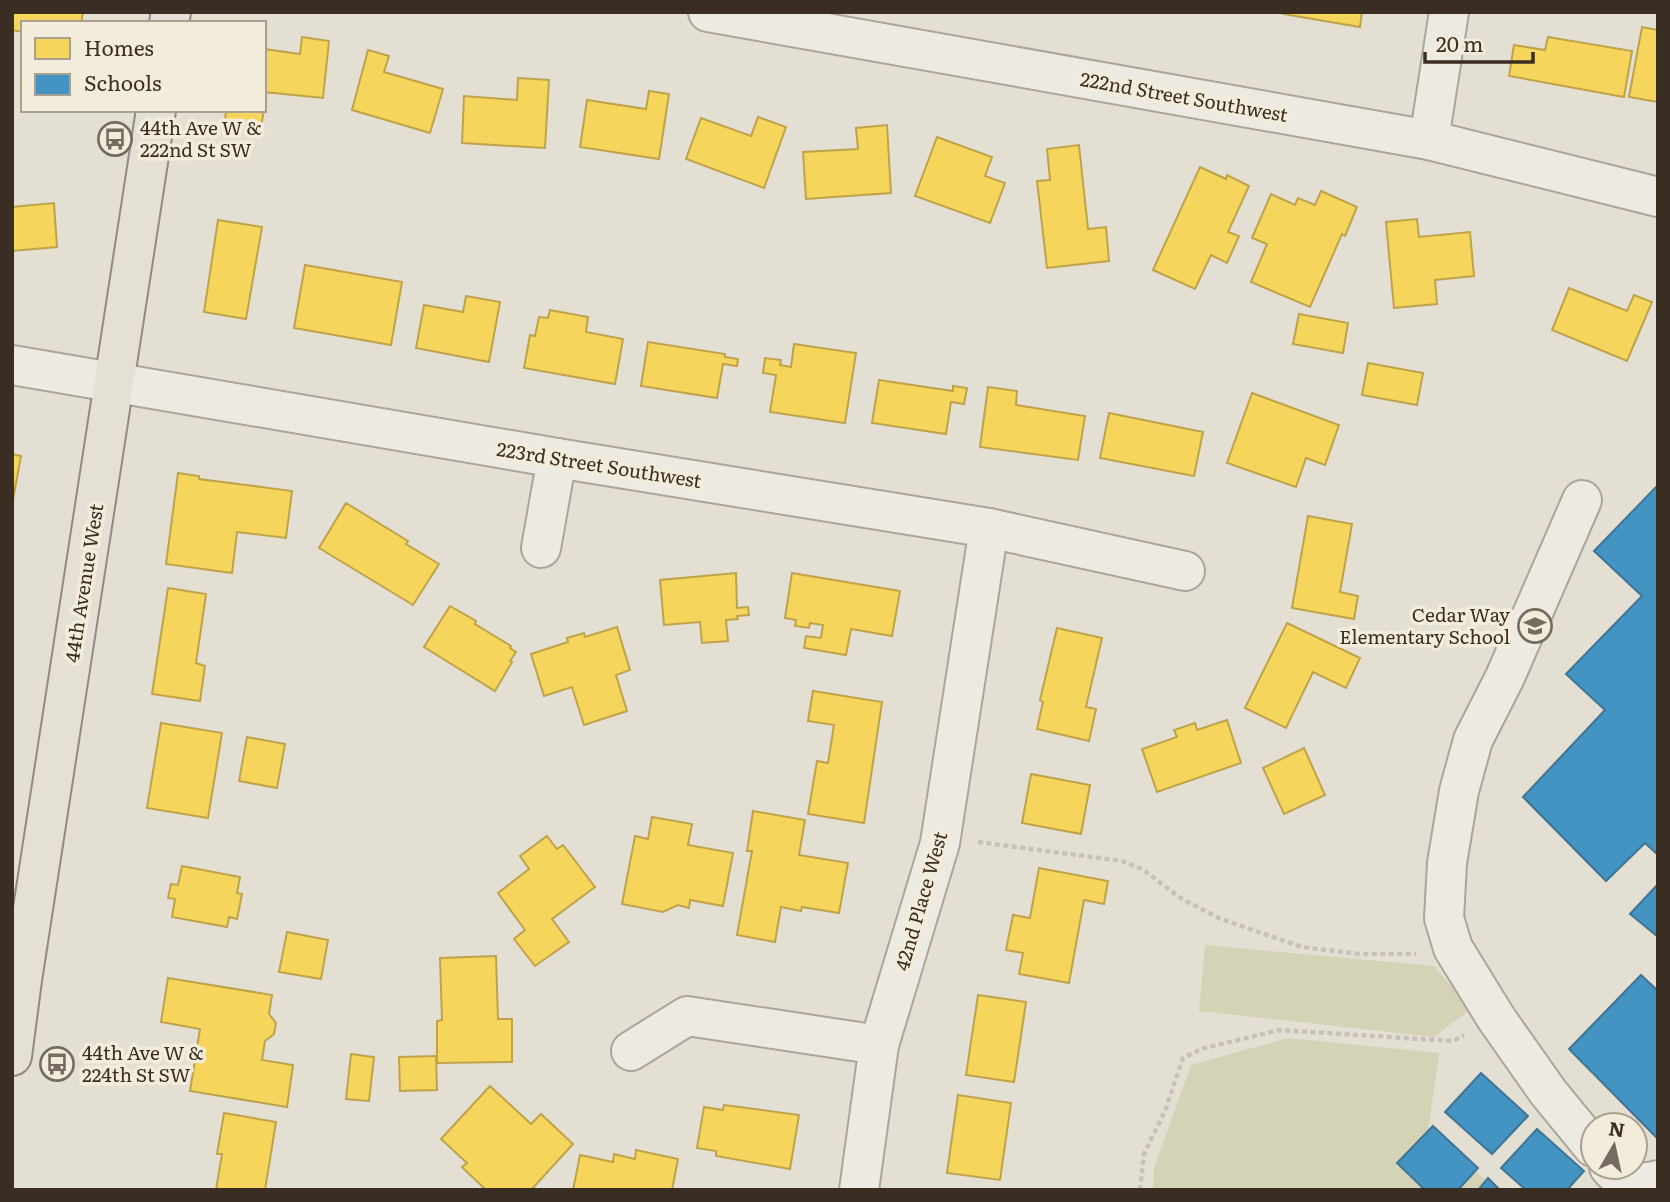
<svg xmlns="http://www.w3.org/2000/svg" width="1670" height="1202" font-family="Literata,serif">
  <style>
    .green { fill: #d4d3b6 }
    .homes { fill: #f6d55c; stroke: #bea34b; stroke-width: 2 }
    .schools { fill: #4393c3; stroke: #407493; stroke-width: 2 }
    .lines { fill: none; stroke-linecap: round; stroke-linejoin: round }
    .minor-casing { stroke: #aba59b; stroke-width: 42 }
    .major-casing { stroke: #908a82; stroke-width: 42 }
    .path { stroke: #c6c1ba; stroke-width: 4.5; stroke-dasharray: 5 3.5; stroke-linecap: butt }
    .minor { stroke: #edeae3; stroke-width: 38 }
    .major { stroke: #e5e0d6; stroke-width: 38 }
    .labels { text-anchor: middle; stroke-width: 7; stroke-linejoin: round; paint-order: stroke }
    .street-label { font-size: 19px; fill: #3a2d22; stroke: #f4ecda }
    .poi-label { font-size: 19px; fill: #3a2d22; stroke: #f4ecda; text-anchor: start }
  </style>
  <rect width="100%" height="100%" fill="#e4dfd3"/>
  <g class="green">
    <polygon points="1205,945 1434,966 1471,1009 1434,1037 1199,1011"/>
    <polygon points="1288,1038 1439,1053 1428,1132 1498,1190 1153,1190 1154,1168 1191,1065"/>
  </g>
  <g class="homes">
    <polygon points="12,12 83,12 81,23 23,23 23,32 12,30"/>
    <polygon points="1283,12 1362,12 1360,27 1283,14"/>
    <polygon points="1642,27 1658,30 1658,102 1629,97"/>
    <polygon points="302,37 329,41 323,98 264,92 264,49 300,54"/>
    <polygon points="1548,37 1632,51 1624,97 1509,76 1514,45 1545,50"/>
    <polygon points="368,50 389,56 384,72 443,89 430,133 352,110"/>
    <polygon points="518,78 549,80 545,148 462,143 464,96 517,100"/>
    <polygon points="649,91 669,94 659,159 580,147 587,100 646,109"/>
    <polygon points="226,110 264,110 261,127 225,121"/>
    <polygon points="758,117 786,127 764,188 686,159 701,118 751,136"/>
    <polygon points="887,125 891,193 806,199 803,152 858,149 856,128"/>
    <polygon points="937,137 992,157 985,176 1005,183 990,223 915,196"/>
    <polygon points="1079,145 1088,229 1106,227 1109,261 1047,268 1037,181 1050,180 1047,149"/>
    <polygon points="1200,167 1226,179 1227,175 1249,186 1228,232 1239,236 1227,263 1211,255 1195,289 1153,270"/>
    <polygon points="1321,191 1357,207 1345,236 1342,234 1310,307 1251,282 1267,244 1252,238 1271,194 1295,205 1298,198 1315,205"/>
    <polygon points="54,203 57,247 12,251 12,207"/>
    <polygon points="1417,219 1419,237 1470,232 1474,276 1435,280 1437,304 1394,308 1386,222"/>
    <polygon points="218,220 262,227 246,319 204,312"/>
    <polygon points="305,265 402,282 391,345 294,328"/>
    <polygon points="1569,288 1627,311 1634,295 1652,302 1627,361 1552,330"/>
    <polygon points="466,296 500,302 489,362 416,348 424,305 463,312"/>
    <polygon points="550,310 588,317 586,332 623,339 615,384 524,368 530,335 535,336 539,317 548,318"/>
    <polygon points="1299,314 1348,323 1343,353 1293,344"/>
    <polygon points="648,342 725,354 725,357 738,359 737,366 723,364 717,398 641,386"/>
    <polygon points="794,344 856,353 845,423 770,412 776,375 763,373 765,358 781,360 780,365 791,367"/>
    <polygon points="1368,363 1423,373 1417,405 1362,395"/>
    <polygon points="879,380 953,391 953,386 967,388 964,404 951,402 946,434 872,423"/>
    <polygon points="988,387 1017,391 1016,405 1085,416 1078,460 980,447"/>
    <polygon points="1252,393 1339,425 1325,465 1306,458 1296,487 1227,463"/>
    <polygon points="1109,413 1203,432 1194,476 1100,458"/>
    <polygon points="12,454 21,456 13,500 12,500"/>
    <polygon points="178,473 199,476 199,479 292,491 286,538 237,532 232,573 166,564"/>
    <polygon points="346,503 408,541 406,544 439,564 413,605 319,548"/>
    <polygon points="1308,516 1352,524 1340,592 1358,596 1354,619 1292,608"/>
    <polygon points="736,573 737,608 748,607 749,615 737,616 738,619 726,620 728,641 702,643 700,622 664,625 660,580"/>
    <polygon points="792,573 900,591 892,636 851,629 846,655 804,648 806,636 821,638 823,625 810,623 809,628 795,626 796,620 785,618"/>
    <polygon points="168,588 206,594 196,663 205,666 200,701 152,694"/>
    <polygon points="450,606 476,621 475,624 511,646 510,648 516,652 510,661 512,662 495,691 424,647"/>
    <polygon points="1287,623 1360,658 1346,688 1313,672 1286,728 1245,708"/>
    <polygon points="617,627 630,670 616,675 627,711 584,725 572,687 544,696 531,654 568,642 567,638 584,633 585,637"/>
    <polygon points="1057,628 1102,638 1086,707 1096,709 1089,741 1037,729 1043,702 1040,700"/>
    <polygon points="813,691 882,702 864,823 808,814 817,761 828,763 834,725 808,721"/>
    <polygon points="1227,720 1241,763 1157,792 1142,749 1177,737 1174,730 1195,723 1197,730"/>
    <polygon points="161,723 222,733 208,818 147,808"/>
    <polygon points="247,737 285,744 277,788 239,781"/>
    <polygon points="1304,748 1325,795 1284,814 1263,768"/>
    <polygon points="1031,774 1090,785 1081,834 1022,823"/>
    <polygon points="753,811 805,820 799,855 848,863 839,913 802,907 801,911 781,907 775,942 737,935 752,851 747,851"/>
    <polygon points="652,817 692,824 688,845 733,853 723,906 690,900 689,908 678,905 663,912 622,904 635,836 648,839"/>
    <polygon points="547,836 557,849 563,845 595,887 552,919 569,942 535,966 514,939 525,930 498,893 529,869 520,856"/>
    <polygon points="182,866 240,877 237,893 242,894 237,919 229,917 227,927 172,917 175,899 168,898 171,884 178,885"/>
    <polygon points="1039,868 1108,881 1104,904 1084,900 1069,983 1019,974 1023,953 1006,950 1013,915 1030,918"/>
    <polygon points="287,932 328,940 321,979 279,972"/>
    <polygon points="496,956 498,1019 512,1019 512,1062 437,1063 437,1021 442,1020 440,958"/>
    <polygon points="168,978 272,995 269,1014 276,1023 274,1034 265,1041 262,1060 293,1065 287,1107 190,1091 200,1029 161,1022"/>
    <polygon points="978,995 1026,1002 1014,1082 966,1075"/>
    <polygon points="351,1054 374,1057 369,1101 346,1099"/>
    <polygon points="436,1056 437,1090 400,1091 399,1057"/>
    <polygon points="490,1086 531,1124 541,1114 573,1144 531,1190 486,1190 462,1167 467,1163 441,1139"/>
    <polygon points="958,1095 1011,1103 1000,1180 947,1173"/>
    <polygon points="724,1105 799,1115 790,1169 716,1156 716,1151 697,1148 704,1107 723,1110"/>
    <polygon points="224,1113 276,1122 265,1190 216,1190 222,1154 217,1154"/>
    <polygon points="636,1150 678,1159 672,1190 573,1190 580,1155 613,1162 614,1154 635,1159"/>
  </g>
  <g class="schools">
    <polygon points="1658,485 1658,855 1645,843 1606,881 1523,797 1605,710 1566,674 1642,596 1594,551"/>
    <polygon points="1658,884 1658,937 1630,914"/>
    <polygon points="1641,975 1658,991 1658,1139 1569,1049"/>
    <polygon points="1481,1073 1528,1116 1492,1154 1445,1112"/>
    <polygon points="1433,1126 1478,1168 1458,1190 1425,1190 1397,1163"/>
    <polygon points="1537,1129 1584,1171 1567,1190 1526,1190 1501,1168"/>
    <polygon points="1488,1178 1500,1190 1478,1190"/>
  </g>
  <g class="lines">
    <g class="minor-casing">
      <g id="minor">
        <polyline points="708,12 1429,140 1658,197"/>
        <polyline points="1429,140 1449,12"/>
        <polyline points="12,365 557,458 989,528 1185,571"/>
        <polyline points="1582,500 1505,677 1473,740 1459,791 1447,863 1444,918 1453,948 1496,1018 1548,1092 1593,1147"/>
        <polyline points="541,548 557,458"/>
        <polyline points="631,1051 687,1016 879,1045"/>
        <path d="M1609,1167C1622,1183 1639,1185 1658,1180"/>
        <polyline points="859,1190 879,1045 940,843 989,528"/>
      </g>
    </g>
    <g class="major-casing">
      <g id="major">
        <polyline points="169,23 171,12"/>
        <polyline points="12,1056 22,980 156,110"/>
      </g>
    </g>
    <g class="path">
      <polyline points="978,842 1122,861 1142,869 1182,899 1221,919 1302,947 1360,954 1416,954"/>
      <polyline points="1140,1190 1144,1154 1165,1111 1183,1058 1201,1049 1279,1030 1453,1041 1464,1035"/>
    </g>
    <use href="#minor" class="minor"/>
    <use href="#major" class="major"/>
  </g>
  <defs>
    <g id="bus-ring" transform="scale(1.75)"><circle r="9.5" fill="#f4ecda" stroke="#766b60" stroke-width="1.5"/><path d="M-5-6H5V4H4V6H2V4H-2V6H-4V4H-5ZM-3.5-4V0h7V-4ZM-3.5 1.2v1.5H-2V1.2ZM2 1.2v1.5H3.5V1.2Z" fill="#766b60"/></g>
    <g id="school-ring" transform="scale(1.75)"><circle r="9.5" fill="#f4ecda" stroke="#766b60" stroke-width="1.5"/><path d="M0-5L7-2L0 1L-7-2ZM-4 1L0 2.5L4 1V4Q0 6-4 4Z" fill="#766b60"/></g>
  </defs>
  <g fill-rule="evenodd">
    <use href="#bus-ring" x="115" y="139"/>
    <use href="#school-ring" x="1535" y="626"/>
    <use href="#bus-ring" x="57" y="1064"/>
  </g>
  <g class="labels">
    <g class="street-label">
      <text transform="translate(1184 97) rotate(10)" y="7">222nd Street Southwest</text>
      <text transform="translate(599 465) rotate(9)" y="7">223rd Street Southwest</text>
      <text transform="translate(84 583) rotate(-81)" y="7">44th Avenue West</text>
      <text transform="translate(921 901) rotate(-74)" y="7">42nd Place West</text>
    </g>
    <g class="poi-label">
      <text x="140" y="135">44th Ave W &amp;<tspan x="140" dy="22">222nd St SW</tspan></text>
      <text x="1510" y="622" text-anchor="end">Cedar Way<tspan x="1510" dy="22">Elementary School</tspan></text>
      <text x="82" y="1060">44th Ave W &amp;<tspan x="82" dy="22">224th St SW</tspan></text>
    </g>
  </g>
  <rect width="1670" height="1202" fill="none" stroke="#3a2d22" stroke-width="28"/>
  <rect x="21" y="21" width="245" height="91" fill="#f4ecda" stroke="#aaa090" stroke-width="2"/>
  <rect x="35" y="38" width="35" height="21" fill="#f6d55c" stroke="#aaa090" stroke-width="2"/>
  <text x="84" y="56" font-size="21" fill="#3a2d22">Homes</text>
  <rect x="35" y="74" width="35" height="21" fill="#4393c3" stroke="#aaa090" stroke-width="2"/>
  <text x="84" y="91" font-size="21" fill="#3a2d22">Schools</text>
  <g transform="translate(1614 1146) rotate(9)"><circle r="33" fill="#f4ecda" stroke="#aaa090" stroke-width="2"/>
  <path d="M0-5L12 26L0 18L-12 26Z" fill="#766b60"/>
  <text y="-10" font-size="19" font-weight="bold" text-anchor="middle" fill="#3a2d22">N</text>
  </g>
  <path d="M1425 52v10h108v-10" fill="none" stroke="#3a2d22" stroke-width="3.5"/>
  <text x="1436" y="52" font-size="21" fill="#3a2d22" stroke="#f4ecda" stroke-width="5" paint-order="stroke">20 m</text>
</svg>
